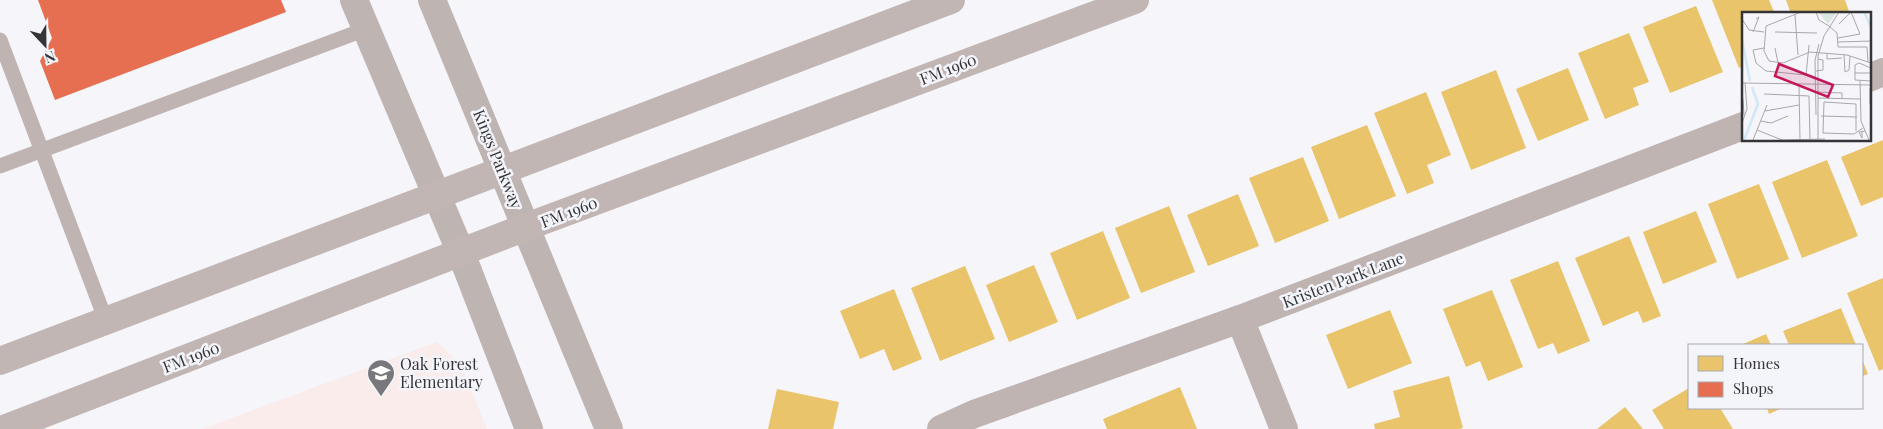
<svg xmlns="http://www.w3.org/2000/svg" width="1883" height="429" font-family="'Playfair Display',serif">
  <style>
    .education { fill: #faecea }
    .homes { fill: #e9c46a }
    .shops { fill: #e76f51 }
    .lines { fill: none; stroke-linecap: round; stroke-linejoin: round }
    .lane { stroke: #bfb4b2; stroke-width: 15 }
    .street { stroke: #bfb4b2; stroke-width: 28 }
    .secondary { stroke: #beb4b2; stroke-width: 28 }
    .primary { stroke: #c1b6b4; stroke-width: 28 }
    .labels { text-anchor: middle; stroke-width: 5; stroke-linejoin: round; paint-order: stroke }
    .street-label { font-size: 16px; fill: #353538; stroke: #f4f4fb }
    .poi-label { font-size: 16px; fill: #353538; stroke: #f4f4fb; text-anchor: start }
    .inset-river { fill: none; stroke: #d2e7f7; stroke-width: 2.5 }
    .inset-road { fill: none; stroke: #a8a8ac; stroke-width: 1 }
    .view { fill: #c2185b; fill-opacity: 0.15; stroke: #c2185b; stroke-width: 2.5 }
    .inset-edge { fill: none; stroke: #353538; stroke-width: 2.5 }
  </style>
  <rect width="100%" height="100%" fill="#f5f5fa"/>
  <polygon class="education" points="437,342 461,365 487,429 202,429"/>
  <g class="homes">
    <polygon points="1712,0 1769,0 1775,14 1743,14 1743,66 1739,68"/>
    <polygon points="1786,0 1845,0 1850,14 1791,14"/>
    <polygon points="1696,6 1723,72 1670,93 1643,27"/>
    <polygon points="1629,33 1649,82 1633,88 1639,105 1605,119 1578,53"/>
    <polygon points="1568,68 1589,120 1538,141 1516,89"/>
    <polygon points="1496,70 1526,148 1471,170 1441,92"/>
    <polygon points="1426,92 1451,155 1427,165 1434,183 1407,194 1374,113"/>
    <polygon points="1367,125 1396,196 1339,219 1311,147"/>
    <polygon points="1883,140 1883,197 1861,206 1841,157"/>
    <polygon points="1303,157 1329,221 1275,243 1249,178"/>
    <polygon points="1827,160 1858,236 1802,258 1772,182"/>
    <polygon points="1759,184 1789,259 1737,279 1708,204"/>
    <polygon points="1238,194 1259,246 1208,266 1187,215"/>
    <polygon points="1169,206 1195,272 1141,293 1115,228"/>
    <polygon points="1696,211 1717,262 1663,284 1643,232"/>
    <polygon points="1103,231 1130,298 1077,320 1050,253"/>
    <polygon points="1629,236 1661,316 1643,323 1638,311 1603,326 1575,258"/>
    <polygon points="1558,261 1590,341 1558,354 1553,343 1538,349 1510,280"/>
    <polygon points="1034,265 1058,322 1009,342 986,285"/>
    <polygon points="965,266 995,339 940,361 911,288"/>
    <polygon points="1883,278 1883,369 1879,371 1847,293"/>
    <polygon points="894,289 922,359 893,371 884,349 860,359 840,311"/>
    <polygon points="1492,290 1523,367 1488,381 1480,361 1466,367 1443,309"/>
    <polygon points="1841,308 1856,345 1789,345 1783,331"/>
    <polygon points="1390,310 1412,363 1348,389 1326,335"/>
    <polygon points="1766,334 1771,345 1741,345"/>
    <polygon points="1862,359 1868,374 1862,376"/>
    <polygon points="1449,376 1463,428 1458,429 1375,429 1374,424 1400,417 1393,391"/>
    <polygon points="1180,387 1197,429 1107,429 1103,419"/>
    <polygon points="1689,388 1689,408 1720,408 1733,429 1664,429 1652,410"/>
    <polygon points="777,389 839,402 833,429 768,429"/>
    <polygon points="1625,407 1643,429 1597,429"/>
    <polygon points="1767,408 1782,408 1769,414"/>
  </g>
  <polygon class="shops" points="38,0 281,0 286,12 55,100 40,61 52,38"/>
  <g class="lines">
    <g class="lane">
      <polyline points="0,40 106,321"/>
      <polyline points="0,166 366,29"/>
    </g>
    <g class="street">
      <polyline points="1869,78 1883,72"/>
      <polyline points="1240,319 1284,429"/>
      <polyline points="941,429 974,414 1240,319 1743,126"/>
    </g>
    <g class="secondary">
      <polyline points="354,0 461,253 529,429"/>
      <polyline points="432,0 609,429"/>
    </g>
    <g class="primary">
      <polyline points="0,361 951,0"/>
      <polyline points="4,429 526,227 1135,0"/>
    </g>
  </g>
  <defs>
    <g id="school-pin" transform="scale(1.4375)"><path d="M0 17L-7.5 6A9.5 9.5 0 1 1 7.5 6Z" fill="#78787c" stroke="#f4f4fb"/><path d="M0-5L7-2L0 1L-7-2ZM-4 1L0 2.5L4 1V4Q0 6-4 4Z" fill="#fff"/></g>
  </defs>
  <g fill-rule="evenodd">
    <use href="#school-pin" x="381" y="373"/>
  </g>
  <g class="labels">
    <g class="street-label">
      <text transform="translate(948 69) rotate(-21)" y="6">FM 1960</text>
      <text transform="translate(498 159) rotate(68)" y="6">Kings Parkway</text>
      <text transform="translate(569 212) rotate(-21)" y="6">FM 1960</text>
      <text transform="translate(1343 280) rotate(-21)" y="6">Kristen Park Lane</text>
      <text transform="translate(191 357) rotate(-21)" y="6">FM 1960</text>
    </g>
    <g class="poi-label">
      <text x="400" y="370">Oak Forest<tspan x="400" dy="18">Elementary</tspan></text>
    </g>
  </g>
  <g transform="translate(1742 12)">
    <rect width="129" height="129" fill="#f5f5fa"/>
    <path d="M76,0H95L86,12Z" fill="#dae6e0"/>
    <path class="inset-river" d="M122,0L129,15M0,28L8,69M2,128L16,92L10,75"/>
    <path class="inset-road" d="M59,0L24,14L22,39L27,49L41,51L68,40L105,43L129,51M74,0L77,8L87,14M53,3L56,43M0,7L7,18L22,20M97,12L109,0M87,14L95,21L96,35H125L126,50M11,20L17,5L14,7M33,20L75,21M96,26L118,22L109,0M96,30L129,29M22,36L11,38L14,51L24,59L64,63L67,33M33,36L36,51M85,42V47L100,46M102,43L103,60L107,58L108,44M129,56L117,51L113,53V68L129,69M74,59L81,58V48L76,47M113,61H129M118,69L119,109L127,128M0,71L129,73M57,74L58,128M76,80L100,81V87M22,82L67,84L68,128M76,86L118,87M1,87L2,103M128,92V76M23,99L57,93M74,103L73,48L77,32M79,104L115,105M19,109L29,111L46,104M0,111L5,97L3,71M15,118L40,128L83,127M114,119V92L82,90L81,121L112,122L121,116M120,120V126L117,120L123,119M11,128L25,93M76,128V44L82,24L97,0"/>
    <path class="view" d="M37,52L91,73L86,85L33,64Z"/>
    <rect width="129" height="129" class="inset-edge"/>
  </g>
  <rect x="1688" y="344" width="175" height="65" fill="#f4f4fb" stroke="#a8a8ad"/>
  <rect x="1698" y="356" width="25" height="15" fill="#e9c46a" stroke="#a8a8ad"/>
  <text x="1733" y="369" font-size="15" fill="#353538">Homes</text>
  <rect x="1698" y="382" width="25" height="15" fill="#e76f51" stroke="#a8a8ad"/>
  <text x="1733" y="394" font-size="15" fill="#353538">Shops</text>
  <g transform="translate(45 45) rotate(158)" stroke="#f4f4fb" stroke-width="4" paint-order="stroke">
  <path d="M0-4L9 19L0 12L-9 19Z" fill="#353538"/>
  <text y="-8" font-size="14" font-weight="bold" text-anchor="middle" fill="#353538">N</text>
  </g>
</svg>
